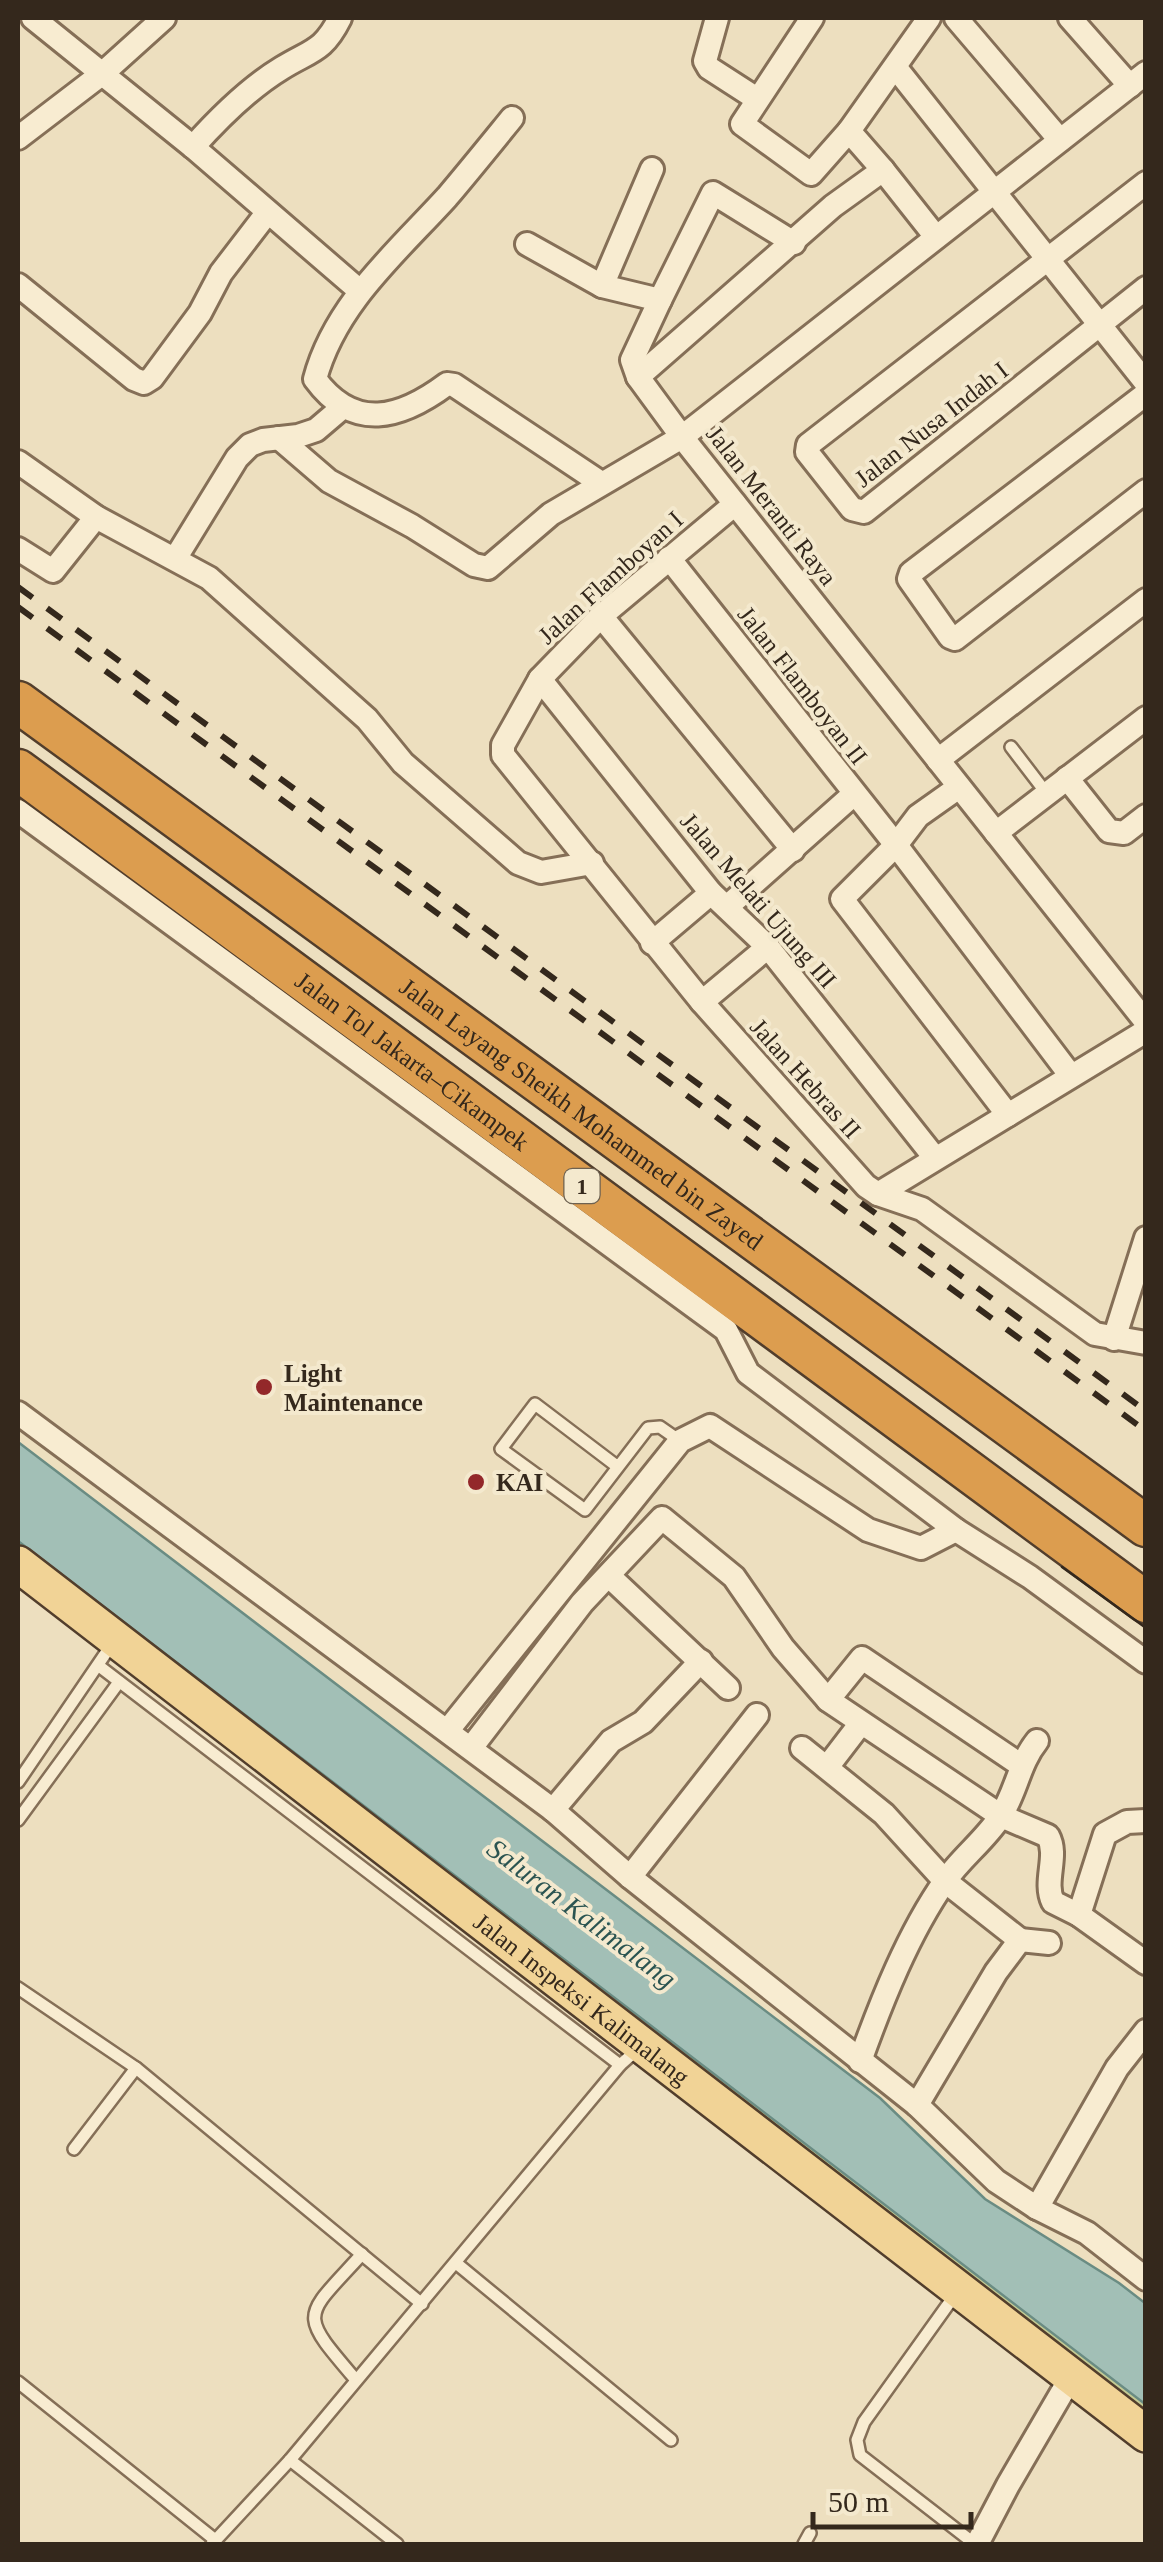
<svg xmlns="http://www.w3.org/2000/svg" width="1163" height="2562" font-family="'Times New Roman',serif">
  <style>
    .green { fill: #c4ca93 }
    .water { fill: #a2bfb6; stroke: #6a8c83; stroke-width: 2.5 }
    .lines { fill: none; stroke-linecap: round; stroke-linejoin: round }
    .lane-casing { stroke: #856f57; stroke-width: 16 }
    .street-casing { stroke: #856f57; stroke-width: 28 }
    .primary-casing { stroke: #523e2c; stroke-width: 40 }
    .highway-casing { stroke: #523e2c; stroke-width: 45 }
    .lane { stroke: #f8ecd1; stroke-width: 11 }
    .street { stroke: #f8ecd1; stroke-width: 22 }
    .primary { stroke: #f1d396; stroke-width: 35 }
    .highway { stroke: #dc9d4f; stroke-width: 40 }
    .tram { stroke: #34281c; stroke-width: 2.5 }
    .rail { stroke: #34281c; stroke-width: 6; stroke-dasharray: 18 18; stroke-linecap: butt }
    .poi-dot { fill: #93282a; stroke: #f4e9ce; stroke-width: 4 }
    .labels { text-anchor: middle; stroke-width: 8; stroke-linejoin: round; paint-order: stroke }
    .shield { fill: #f4e9ce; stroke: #6e6251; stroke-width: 2.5 }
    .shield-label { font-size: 22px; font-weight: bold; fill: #34281c }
    .street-label { font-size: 25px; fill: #34281c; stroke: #f4e9ce }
    .poi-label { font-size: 25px; font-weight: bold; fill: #34281c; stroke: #f4e9ce; text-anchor: start }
    .water-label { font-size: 28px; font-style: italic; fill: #2b5451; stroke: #f4e9ce }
  </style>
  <rect width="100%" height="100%" fill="#eddfbf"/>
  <polygon class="green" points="18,1541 1145,2404 1145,2434 18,1565"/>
  <polygon class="water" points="18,1442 880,2098 985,2199 1119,2283 1145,2303 1145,2404 18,1541"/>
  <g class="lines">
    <g class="lane-casing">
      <g id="lane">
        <polyline points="1011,747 1047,794"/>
        <polyline points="618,1467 535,1404 501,1449 585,1510 648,1428 660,1427 680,1441"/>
        <polyline points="99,1666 620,2065"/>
        <polyline points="18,1782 114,1641"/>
        <polyline points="18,1820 119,1682"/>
        <polyline points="18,1988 136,2068 422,2304"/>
        <polyline points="74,2149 136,2068"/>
        <polyline points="456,2263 671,2440"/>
        <polyline points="957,2292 864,2422 857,2440 860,2455 975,2544"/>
        <path d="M356,2380C297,2311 303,2319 362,2254"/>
        <polyline points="18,2382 214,2539"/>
        <polyline points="290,2460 397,2544"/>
        <polyline points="212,2544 290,2460 620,2065 639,2048"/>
        <polyline points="804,2544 810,2533"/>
      </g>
    </g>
    <g class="street-casing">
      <g id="street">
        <polyline points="33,18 193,147 360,291"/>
        <polyline points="717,18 705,61 709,68 757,99"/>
        <polyline points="812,18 742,124 811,174 849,131"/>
        <polyline points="956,18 1060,140"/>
        <polyline points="1070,18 1130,86"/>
        <polyline points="896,68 1146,383"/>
        <path d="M512,118C490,145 469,171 447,197C397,252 335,304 315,379C354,432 400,419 447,384L454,385L601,483"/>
        <polyline points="18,138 103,73 164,18"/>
        <path d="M193,147C218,119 249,88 282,68C311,50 323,52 340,18"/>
        <polyline points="883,170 936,237"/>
        <polyline points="1146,183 808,445 807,452 852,509 864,512 1146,288"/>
        <polyline points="527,244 602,286 660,300 632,360 638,377 682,437 1146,1022"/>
        <polyline points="18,285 134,379 144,383 152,378 200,313 221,273 267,213"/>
        <polyline points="602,286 652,169"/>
        <polyline points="660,300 713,193 794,243"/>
        <polyline points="638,377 833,206 883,170 849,131 929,18"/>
        <polyline points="1146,394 911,573 909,579 950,637 955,639 1146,491"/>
        <polyline points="279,438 329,481 412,526 474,565 488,568 551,514 682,437 1146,73"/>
        <polyline points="18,462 96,517 209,578 367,719 403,763 518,863 541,872 592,863"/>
        <polyline points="735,504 601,616 540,679 503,745 503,755 702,1002 866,1186 878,1194 922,1209 1095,1334 1146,1343"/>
        <polyline points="18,549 53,571 96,517"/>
        <polyline points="669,558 896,845 1071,1076"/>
        <polyline points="175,559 237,458 250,445 263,440 298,436 316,430 343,407"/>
        <polyline points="601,616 793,850"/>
        <polyline points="540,679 711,893 768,947 935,1158"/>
        <polyline points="938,760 1146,600"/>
        <polyline points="1067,778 1109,831 1124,833 1146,816"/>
        <polyline points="959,787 918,816 896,845 842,899 1008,1115"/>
        <polyline points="18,811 726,1330 748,1373 956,1530 921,1548 868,1530 710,1426 680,1441 448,1730"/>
        <polyline points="996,833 1146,718"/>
        <polyline points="728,906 854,794"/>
        <polyline points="652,943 711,893"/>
        <polyline points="702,1002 768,947"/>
        <polyline points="878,1194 1146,1031"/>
        <polyline points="1114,1339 1146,1238"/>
        <polyline points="18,1413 553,1810 630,1877 917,2105 996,2181 1037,2208 1087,2233 1146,2279"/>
        <polyline points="956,1530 1030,1577 1146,1662"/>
        <polyline points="609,1576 728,1688"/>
        <polyline points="828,1700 862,1658 1022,1766"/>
        <path d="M471,1748L582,1603L662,1518L734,1577L783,1648L828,1700L1001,1816L1048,1836C1059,1856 1043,1881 1053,1902L1079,1915L1146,1963"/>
        <polyline points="802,1748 884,1814 945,1881 1020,1940"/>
        <polyline points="828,1766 861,1723"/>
        <polyline points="553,1810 611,1741 643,1722 701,1661"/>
        <polyline points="630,1877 757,1715"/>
        <polyline points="1079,1915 1105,1834 1127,1822 1146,1821"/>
        <path d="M860,2061C882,2000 908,1934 945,1881C961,1858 985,1840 1000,1817C1016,1793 1019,1763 1037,1741"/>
        <polyline points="917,2105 996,1972 1020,1940 1049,1943"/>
        <polyline points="1037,2208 1117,2068 1146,2031"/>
        <polyline points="977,2544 1008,2485 1071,2377"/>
      </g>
    </g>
    <g class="primary-casing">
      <g id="primary">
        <path id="s1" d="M18,1564L1146,2434"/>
      </g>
    </g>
    <g class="highway-casing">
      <g id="highway">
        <path id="s2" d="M18,702L1146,1526"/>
        <path id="s3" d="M18,770L1146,1602"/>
      </g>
    </g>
    <use href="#lane" class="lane"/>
    <use href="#street" class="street"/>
    <use href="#primary" class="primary"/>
    <use href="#highway" class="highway"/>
    <polyline class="tram" points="1062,1567 1146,1628"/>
    <g class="rail">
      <polyline points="18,587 1146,1411"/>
      <polyline points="18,607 1146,1431"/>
    </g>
  </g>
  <g class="poi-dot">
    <circle cx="264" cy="1387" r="10"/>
    <circle cx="476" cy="1482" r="10"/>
  </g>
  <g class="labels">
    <rect class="shield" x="564.5" y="1169" width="35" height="34" rx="8"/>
    <g class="shield-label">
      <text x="582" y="1194">1</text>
    </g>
    <g class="street-label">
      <text transform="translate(931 424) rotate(-38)" y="9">Jalan Nusa Indah I</text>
      <text transform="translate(772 505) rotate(52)" y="9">Jalan Meranti Raya</text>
      <text transform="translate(610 577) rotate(-42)" y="9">Jalan Flamboyan I</text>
      <text transform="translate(803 685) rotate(52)" y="9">Jalan Flamboyan II</text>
      <text transform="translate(759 900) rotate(49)" y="9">Jalan Melati Ujung III</text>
      <text dy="9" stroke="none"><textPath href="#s3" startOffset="490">Jalan Tol Jakarta–Cikampek</textPath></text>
      <text transform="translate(806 1078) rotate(48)" y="9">Jalan Hebras II</text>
      <text dy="9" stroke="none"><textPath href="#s2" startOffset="698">Jalan Layang Sheikh Mohammed bin Zayed</textPath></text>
      <text dy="9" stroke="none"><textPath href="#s1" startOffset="712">Jalan Inspeksi Kalimalang</textPath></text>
    </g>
    <g class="poi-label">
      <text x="284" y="1382">Light<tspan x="284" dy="29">Maintenance</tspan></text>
      <text x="496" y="1491">KAI</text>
    </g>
    <g class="water-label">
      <text transform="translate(582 1913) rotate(37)" y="10">Saluran Kalimalang</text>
    </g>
  </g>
  <rect width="1163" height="2562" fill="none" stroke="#34281c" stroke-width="40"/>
  <path d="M813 2512v15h158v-15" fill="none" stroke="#34281c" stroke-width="5"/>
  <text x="828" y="2512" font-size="30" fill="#34281c" stroke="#f4e9ce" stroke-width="8" paint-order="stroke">50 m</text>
</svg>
